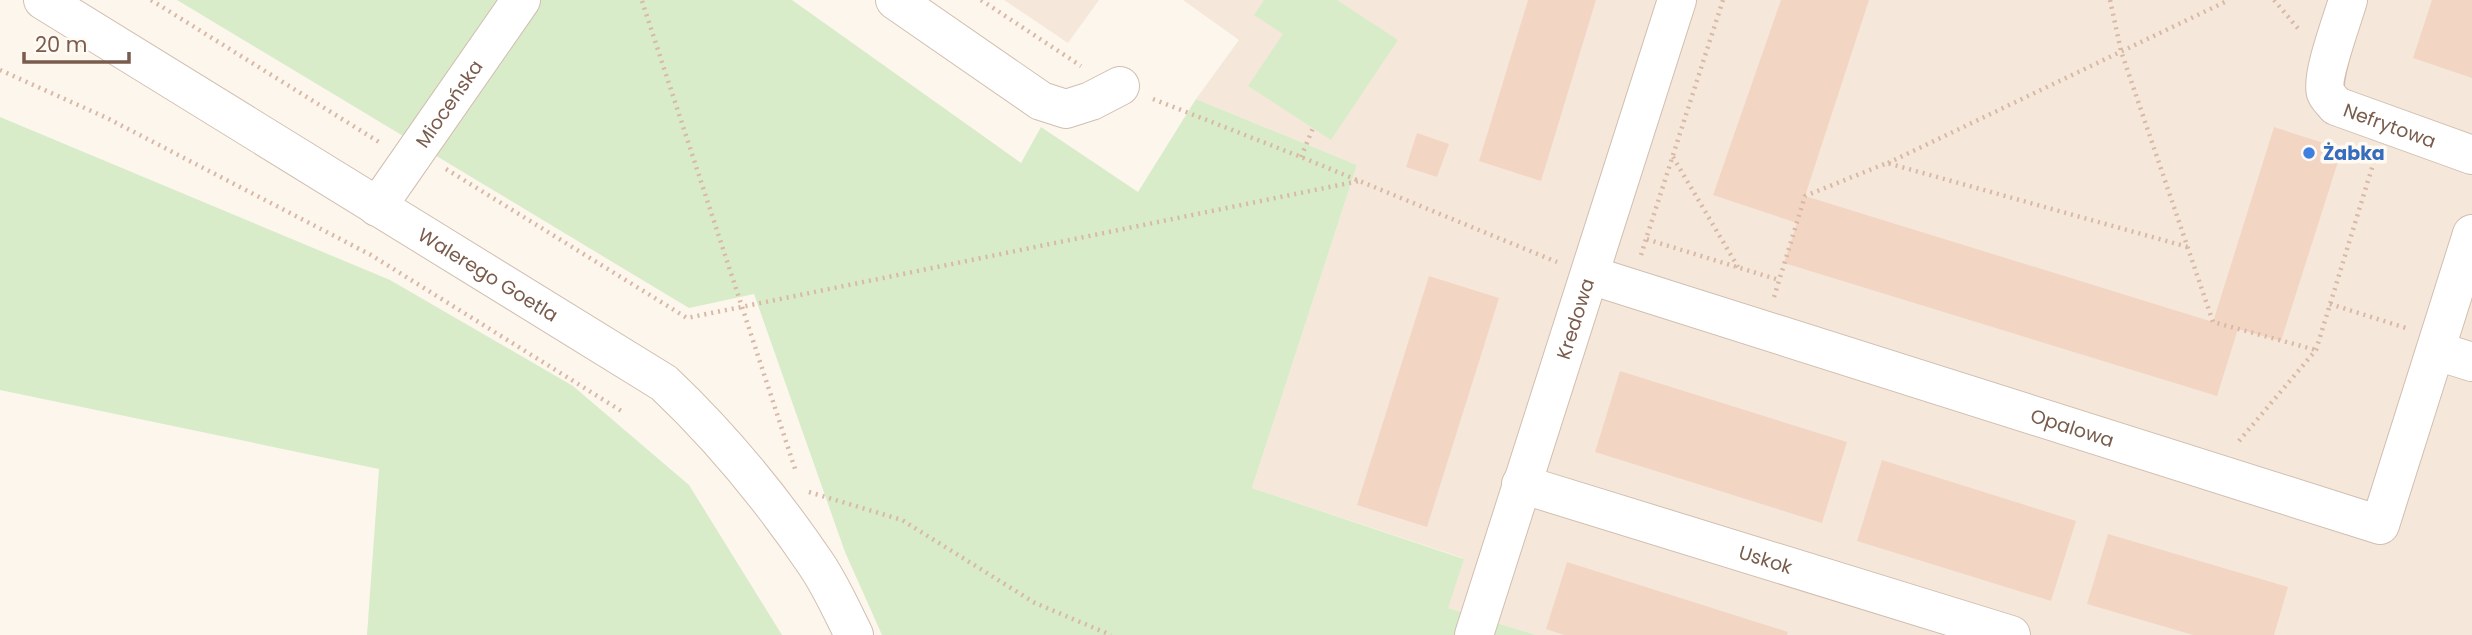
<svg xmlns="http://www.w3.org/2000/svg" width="2472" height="635" font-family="Poppins,sans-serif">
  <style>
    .residential { fill: #f5e8da }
    .green { fill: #d8ecc9 }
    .building { fill: #f3d5c3 }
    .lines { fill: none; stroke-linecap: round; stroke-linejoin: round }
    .minor-casing { stroke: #d1beb0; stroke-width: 40 }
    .path { stroke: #d9b8a5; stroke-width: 4.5; stroke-dasharray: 2 5; stroke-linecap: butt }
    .minor { stroke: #fff; stroke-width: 38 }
    .shop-dot { fill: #3f7fe0; stroke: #fffaf3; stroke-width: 2.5 }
    .labels { text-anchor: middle; stroke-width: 7; stroke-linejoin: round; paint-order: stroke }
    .street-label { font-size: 19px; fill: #7a5c4d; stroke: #fffaf3 }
    .shop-label { font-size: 19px; font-weight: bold; fill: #366cbe; stroke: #fffaf3; text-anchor: start }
  </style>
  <rect width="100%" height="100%" fill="#fdf6ec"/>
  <g class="residential">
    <polygon points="1004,0 1099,0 1068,43"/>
    <polygon points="1183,0 2472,0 2472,635 1536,635 1447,608 1463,558 1252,488 1357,165 1196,99 1239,40"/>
  </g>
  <g class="green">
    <polygon points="177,0 792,0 1021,163 1041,127 1138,192 1196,99 1357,165 1252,488 1464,559 1448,608 1536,635 882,635 845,552 754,294 689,308"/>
    <polygon points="1264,0 1337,0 1398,40 1331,140 1248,86 1283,34 1254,15"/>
    <polygon points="0,117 390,280 573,386 689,485 782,635 367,635 379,469 0,390"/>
  </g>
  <g class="building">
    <polygon points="1528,0 1596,0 1541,181 1479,161"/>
    <polygon points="1781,0 1869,0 1805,196 2213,322 2274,127 2342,149 2281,341 2238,329 2217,396 1784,263 1797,223 1713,195"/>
    <polygon points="2432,0 2472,0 2472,78 2413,58"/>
    <polygon points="1417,133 1449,144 1437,177 1406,167"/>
    <polygon points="1429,276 1499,298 1427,527 1357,505"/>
    <polygon points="1620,371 1847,442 1822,523 1595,452"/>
    <polygon points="1882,460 2076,521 2051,601 1857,541"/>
    <polygon points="2108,534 2288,587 2274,635 2193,635 2087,604"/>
    <polygon points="1567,562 1788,632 1787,635 1564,635 1546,629"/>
  </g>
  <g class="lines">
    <g class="minor-casing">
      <g id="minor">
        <path id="s1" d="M43,0L664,383C720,436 772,499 816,564C831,586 842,611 854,635"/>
        <polyline points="895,0 1041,101 1066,109 1091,101 1120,86"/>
        <path id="s2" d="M2348,0C2343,18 2320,78 2326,93C2327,97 2333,102 2336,106L2472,155"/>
        <path id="s3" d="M377,207L521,0"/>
        <path id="s4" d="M1590,275L2380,525L2472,234"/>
        <polyline points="2437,351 2472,362"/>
        <path id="s5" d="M1521,484L2011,635"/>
        <path id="s6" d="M1474,635L1677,0"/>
      </g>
    </g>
    <g class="path">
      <polyline points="151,0 379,142"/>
      <polyline points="981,0 1081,66"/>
      <polyline points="1723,0 1646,239 1779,280"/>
      <polyline points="2110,0 2121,51 2213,322 2316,350"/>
      <polyline points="2274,0 2301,32"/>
      <polyline points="642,1 796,472"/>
      <polyline points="0,70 107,118 371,255 623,412"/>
      <polyline points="1153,99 1301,157 1557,262"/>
      <polyline points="1301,157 1313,128"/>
      <polyline points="1673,157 1738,267"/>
      <polyline points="1888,163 2229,0"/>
      <polyline points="446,169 687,318 1359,181"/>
      <polyline points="1641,255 1646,239"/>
      <polyline points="1774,297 1805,196 1887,163 2188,247"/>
      <polyline points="2330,304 2406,328"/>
      <polyline points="2239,441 2316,350 2375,158"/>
      <polyline points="809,492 902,520 1035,603 1111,635"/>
    </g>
    <use href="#minor" class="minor"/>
  </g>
  <circle class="shop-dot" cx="2309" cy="153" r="7"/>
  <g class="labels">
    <g class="street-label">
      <text dy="7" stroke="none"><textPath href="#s3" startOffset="126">Mioceńska</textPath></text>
      <text dy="7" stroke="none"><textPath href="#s2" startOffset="170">Nefrytowa</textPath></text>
      <text dy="7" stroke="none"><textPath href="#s1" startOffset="523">Walerego Goetla</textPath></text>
      <text dy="7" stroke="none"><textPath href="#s6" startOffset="332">Kredowa</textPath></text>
      <text dy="7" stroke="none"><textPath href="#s4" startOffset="506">Opalowa</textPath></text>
      <text dy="7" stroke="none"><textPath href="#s5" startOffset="256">Uskok</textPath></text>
    </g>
    <g class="shop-label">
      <text x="2323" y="160">Żabka</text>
    </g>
  </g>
  <path d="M24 52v10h105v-10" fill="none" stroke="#7a5c4d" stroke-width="3.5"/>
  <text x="35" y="52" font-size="21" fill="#7a5c4d" stroke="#fffaf3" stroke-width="5" paint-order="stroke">20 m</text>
</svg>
